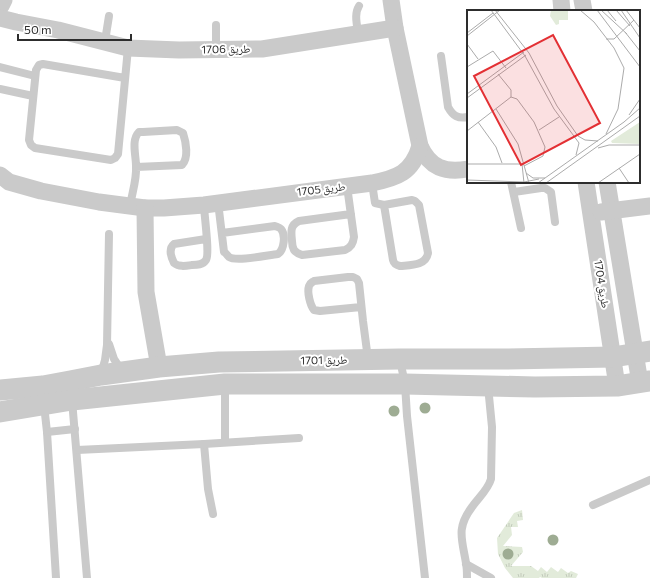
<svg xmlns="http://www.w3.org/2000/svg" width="650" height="578" font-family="Commissioner,'Noto Naskh Arabic',sans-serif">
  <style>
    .grass { fill: url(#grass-tufts) }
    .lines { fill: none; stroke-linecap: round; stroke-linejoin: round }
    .service { stroke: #cacaca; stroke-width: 8 }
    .minor { stroke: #cacaca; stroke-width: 17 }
    .tertiary { stroke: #cacaca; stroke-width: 21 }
    .tree { fill: #9eac93 }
    .labels { text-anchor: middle; stroke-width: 4; stroke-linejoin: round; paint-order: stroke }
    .street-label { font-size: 11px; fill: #2d2d2d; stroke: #fff }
    .inset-road { fill: none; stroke: #ababab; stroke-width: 1 }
    .view { fill: #e33034; fill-opacity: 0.15; stroke: #e33034; stroke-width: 2 }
    .inset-edge { fill: none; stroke: #2d2d2d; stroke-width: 2 }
  </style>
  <defs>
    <pattern id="grass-tufts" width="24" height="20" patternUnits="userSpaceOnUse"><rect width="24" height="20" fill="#e2ebda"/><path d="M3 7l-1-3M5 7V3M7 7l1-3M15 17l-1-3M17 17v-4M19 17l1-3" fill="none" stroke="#c2cabb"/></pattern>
  </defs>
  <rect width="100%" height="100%" fill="#fff"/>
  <polygon class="grass" points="522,510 523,520 517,521 518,527 511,527 512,535 503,546 522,547 523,552 511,566 531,566 538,571 541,567 547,572 551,567 558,572 561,568 568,573 571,571 578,574 576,578 542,578 540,577 539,578 513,578 505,568 498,554 497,538 514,513"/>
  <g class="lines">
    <g class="service">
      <path d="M358,33C357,24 354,14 359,6"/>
      <polyline points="105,41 109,16"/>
      <polyline points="216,49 216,25"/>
      <path d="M441,56L448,107C453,116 458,119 468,117"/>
      <polyline points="0,67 35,76"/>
      <polyline points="125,78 43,64 39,65 36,70 29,140 31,145 35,148 111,160 115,158 118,154 128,48"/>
      <polyline points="0,89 33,96"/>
      <polyline points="511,182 521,228"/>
      <polyline points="372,183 375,203 384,205"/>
      <path d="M347,186L354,237C353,244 351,247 345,250L302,255C299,254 296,253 294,250C293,248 292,244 292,241C291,232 290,225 299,221L351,214"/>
      <polyline points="514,192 541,188 545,188 551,192 555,222"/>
      <path d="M412,200L415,201L419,205L428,253C426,266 410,265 400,266C396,265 394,264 393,260L384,205Z"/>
      <path d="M218,202L224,252C226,253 227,255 229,257C236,262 268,255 278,254C284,250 286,235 281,229C279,227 277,227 275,226L222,233"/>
      <path d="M204,205C204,214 210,254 206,260C203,265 197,265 192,265C185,266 179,267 174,263C171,257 168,249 174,244L206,239"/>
      <path d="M130,206C132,193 137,179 136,166C136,155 131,140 139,132H143L177,130L183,133C186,142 189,158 182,165L136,167"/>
      <path d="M361,307L320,311L314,310C310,305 307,292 309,286C310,283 311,283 314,281L348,277H353L357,279L359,283L363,321L368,359"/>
      <polyline points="109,344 114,359 122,371"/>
      <polyline points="400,360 405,384 407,416 425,578"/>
      <polyline points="101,374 105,360 107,345 109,234"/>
      <polyline points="72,400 87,578"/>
      <polyline points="44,405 47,432 56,578"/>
      <polyline points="47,432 75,429"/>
      <polyline points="225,442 225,384"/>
      <polyline points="204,444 208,489 213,514"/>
      <polyline points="77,450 204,444 299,438"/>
      <polyline points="593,505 650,480"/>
      <polyline points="466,564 491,578"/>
      <path d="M467,578C467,573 467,568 466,563C462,539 456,528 472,507C478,498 488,490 491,479L492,427L488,386"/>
    </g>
    <g class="minor">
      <path d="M391,0L395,28L420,146C430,168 445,173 468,169"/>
      <polyline points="561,0 562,11"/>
      <polyline points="582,0 584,11"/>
      <polyline points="1,6 4,0"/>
      <polyline points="0,18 16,22 58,30 128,48 179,50 262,49 395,28"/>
      <path d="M0,175L9,182L41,191L99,202L145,208H164L204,205L372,183C397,178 412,173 420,146"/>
      <polyline points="586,182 617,386"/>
      <polyline points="607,182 640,383"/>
      <polyline points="145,208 146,292 159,367"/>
      <polyline points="601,212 650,206"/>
    </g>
    <g class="tertiary">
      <polyline points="0,390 43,386 70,381 101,375 159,367 219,362 400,359 505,359 613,357 650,351"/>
      <polyline points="0,412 72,400 225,384 405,384 535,387 617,386 650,381"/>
    </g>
  </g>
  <g class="tree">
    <circle cx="425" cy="408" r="5.5"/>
    <circle cx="394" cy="411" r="5.5"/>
    <circle cx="553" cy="540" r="5.5"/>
    <circle cx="508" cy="554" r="5.5"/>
  </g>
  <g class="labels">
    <g class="street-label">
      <text transform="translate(226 49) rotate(-1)" y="4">طريق 1706</text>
      <text transform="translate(321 189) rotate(-7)" y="4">طريق 1705</text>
      <text transform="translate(602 284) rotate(81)" y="4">طريق 1704</text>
      <text transform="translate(324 360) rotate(-1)" y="4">طريق 1701</text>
    </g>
  </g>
  <g transform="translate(467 10)">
    <rect width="173" height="173" fill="#fff"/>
    <path d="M84,0L101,1V10H92V14L89,15L83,6ZM173,112V134L145,133L144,131Z" fill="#e2ebda"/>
    <path class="inset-road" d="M24,0L58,46L87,99L112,133L109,145M28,0L62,43L90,96L111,126L118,130L131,131M113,0L127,12L147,38L157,58L151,99L139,124M130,0L173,57M134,0L160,24M140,0L149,11M149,0L163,16M154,0L173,28M159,0L173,18M158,22L173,41M0,23L26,3M0,26L33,0M139,29H147L167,10M0,34L11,49M0,57L26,41L39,58M31,64L44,80V87M0,84L57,42M44,87L50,89L67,112L78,137L76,146L57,156M0,88L59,45M29,99L51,134L62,173M162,105L173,89M11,112L29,137L35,153M72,120L92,107M0,121L44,87M131,138L142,135H173M0,154H55M55,154L57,173M152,158L162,173M59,163L66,168H78M0,170L57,172L72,169M71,173L157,112L173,98M79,173L173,106M131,173L173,144"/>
    <path class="view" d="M86,25L133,113L54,155L7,66Z"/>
    <rect width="173" height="173" class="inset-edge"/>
  </g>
  <path d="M18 34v6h113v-6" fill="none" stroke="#2d2d2d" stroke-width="2"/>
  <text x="24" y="34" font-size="12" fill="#2d2d2d" stroke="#ffffff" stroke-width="3" paint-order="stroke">50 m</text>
</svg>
